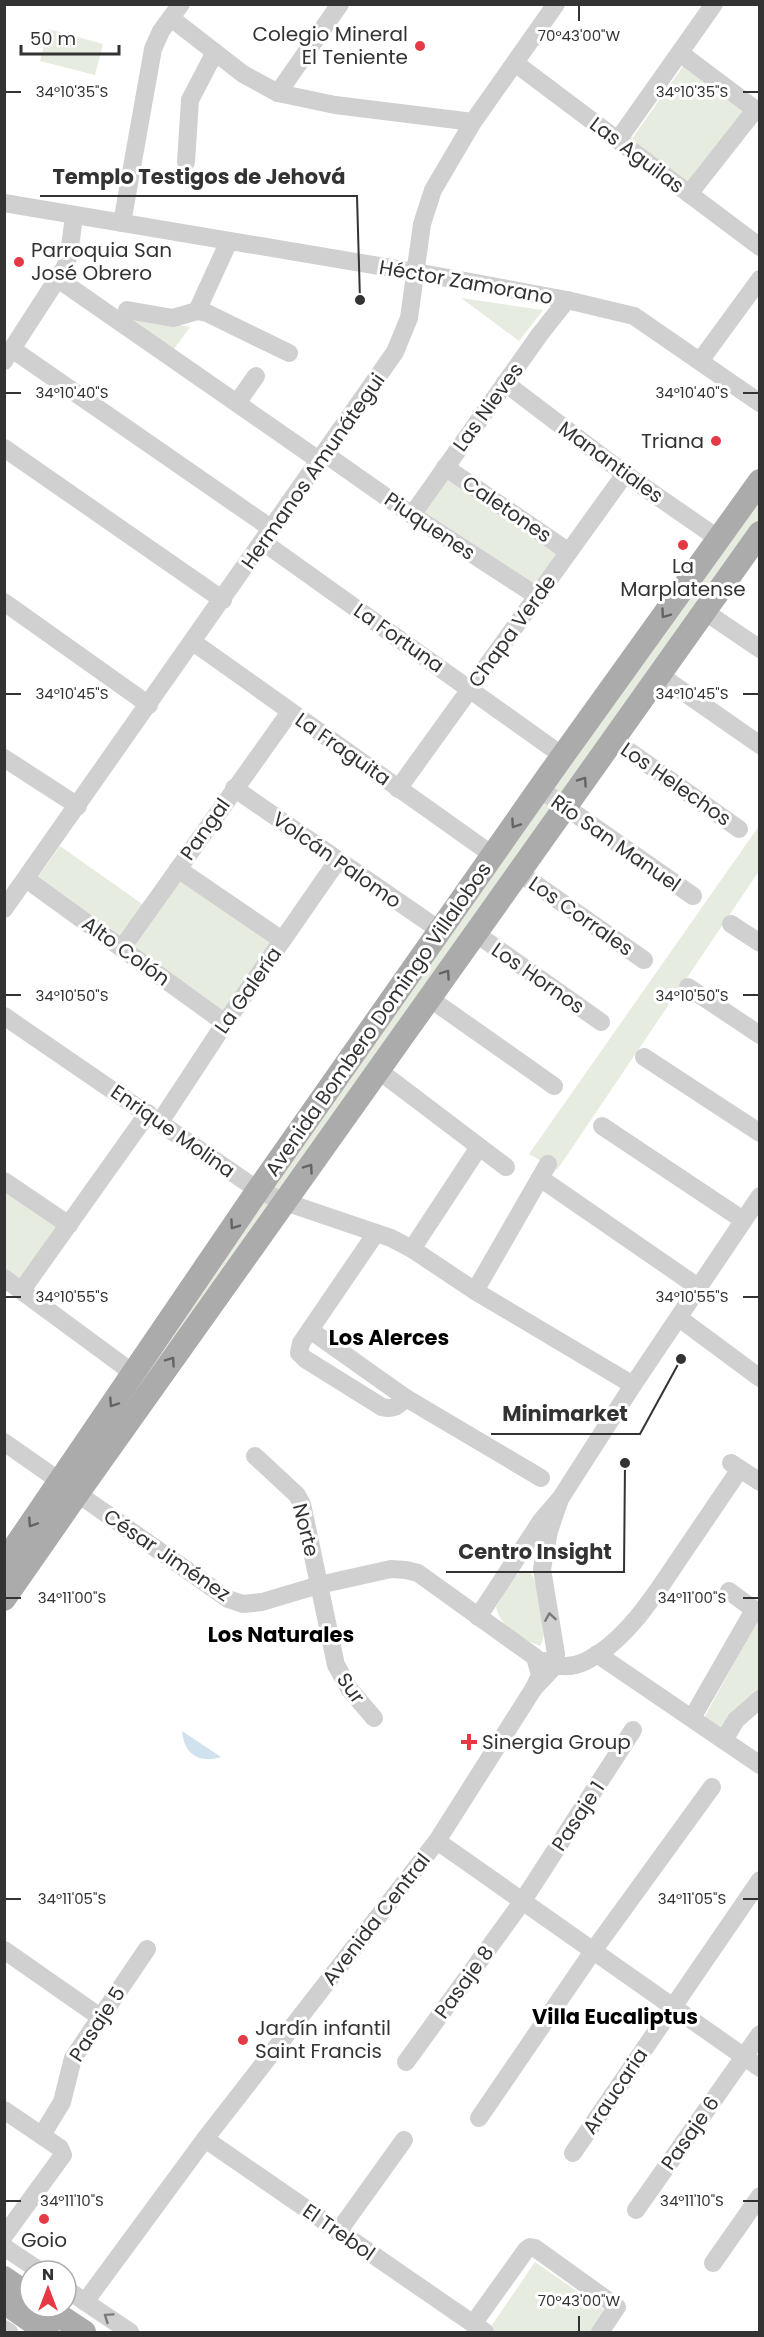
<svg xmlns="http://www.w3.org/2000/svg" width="764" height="2337" font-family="Poppins,sans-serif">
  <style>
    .green { fill: #e6ecdf }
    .water { fill: #cfe2ee }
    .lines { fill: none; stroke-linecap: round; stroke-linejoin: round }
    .minor { stroke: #d0d0d0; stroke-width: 18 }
    .major { stroke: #ababab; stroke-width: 24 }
    .oneway { stroke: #636363 }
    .oneway2 { stroke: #7a7a7a }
    .ticks { fill: none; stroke: #333; stroke-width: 2 }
    .poi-dot { fill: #e63946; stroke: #fff; stroke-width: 2 }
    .labels { text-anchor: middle; stroke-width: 6; stroke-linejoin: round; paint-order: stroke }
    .poi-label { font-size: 20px; fill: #333; stroke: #fff; text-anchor: start }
    .street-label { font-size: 20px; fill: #333; stroke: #fff }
    .neighbourhood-label { font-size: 21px; font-weight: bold; fill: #000; stroke: #fff }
    .ticks-label { font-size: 15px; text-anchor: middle; fill: #333; stroke: #fff; stroke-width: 6; stroke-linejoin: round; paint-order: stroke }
    .leader { fill: none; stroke: #333; stroke-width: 2 }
    .callout-dot { fill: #333; stroke: #fff; stroke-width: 2 }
    .callout-label { font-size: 21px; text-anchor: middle; font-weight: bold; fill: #333; stroke: #fff; stroke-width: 6; stroke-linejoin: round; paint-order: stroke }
  </style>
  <rect width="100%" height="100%" fill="#fff"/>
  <g class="green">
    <polygon points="48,29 103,44 95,75 40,61"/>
    <polygon points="686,62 751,110 690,190 629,143"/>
    <polygon points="461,298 543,310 519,341"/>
    <polygon points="123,315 190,327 171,353"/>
    <polygon points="444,473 562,553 536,589 418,509"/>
    <polygon points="759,489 759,529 5,1594 5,1565"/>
    <polygon points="759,826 759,871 557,1170 529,1154"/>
    <polygon points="60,846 152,911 178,874 275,943 224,1015 35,881"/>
    <polygon points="4,1185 63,1226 21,1284 5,1272"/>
    <path d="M521,1571L531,1573C539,1588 550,1631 540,1646C521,1639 501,1628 496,1607L514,1577Z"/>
    <polygon points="757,1621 760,1623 759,1690 721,1730 704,1718"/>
    <polygon points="535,2262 607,2312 593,2332 496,2332 490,2328"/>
  </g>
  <path class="water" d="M182,1731L221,1757C199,1764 184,1754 182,1731Z"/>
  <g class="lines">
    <g class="minor">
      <polyline points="171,18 243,74 278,93 335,105 473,122"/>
      <polyline points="680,53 760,113"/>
      <polyline points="515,63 760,247"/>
      <polyline points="278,93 340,4"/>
      <polyline points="618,140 714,4"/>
      <polyline points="186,162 190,100 215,52"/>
      <polyline points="689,194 755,110"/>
      <polyline points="4,203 415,272 567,300 634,316 760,403"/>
      <polyline points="122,223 153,49 161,31 181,4"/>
      <polyline points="229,241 197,311 207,313 289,353"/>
      <polyline points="58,279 320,461"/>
      <polyline points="127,310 173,318 197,311"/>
      <polyline points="12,349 272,529"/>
      <polyline points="4,361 65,267 69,255 74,216"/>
      <polyline points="700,361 760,279"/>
      <polyline points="505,383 625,474 719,539"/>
      <polyline points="237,403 256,376"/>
      <polyline points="4,448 223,600"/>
      <polyline points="325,454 412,515 537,596"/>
      <polyline points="445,467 569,552"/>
      <polyline points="412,515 540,334 567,300"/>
      <polyline points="263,542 563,756"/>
      <polyline points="4,602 149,705"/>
      <polyline points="704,611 760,649"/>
      <polyline points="193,642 494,856"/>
      <polyline points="658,674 760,745"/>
      <polyline points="612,739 739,829"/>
      <polyline points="4,758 78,806"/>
      <polyline points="234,788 441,931"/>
      <polyline points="398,789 625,474"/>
      <polyline points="540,789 693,896"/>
      <polyline points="178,869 282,940"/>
      <polyline points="518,872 644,960"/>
      <polyline points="26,879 225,1023"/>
      <polyline points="4,909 395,352 409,318 422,224 433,190 473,122 556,4"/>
      <polyline points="731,924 760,943"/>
      <polyline points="475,933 601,1022"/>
      <polyline points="122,948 290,712"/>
      <polyline points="688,987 760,1035"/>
      <polyline points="429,998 554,1086"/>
      <polyline points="4,1016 258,1190 285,1202 391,1238 412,1249 475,1291 633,1385"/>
      <polyline points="644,1057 760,1133"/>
      <polyline points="378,1070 506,1167"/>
      <polyline points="160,1122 225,1023 338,860"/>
      <polyline points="602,1126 743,1220"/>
      <polyline points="540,1178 698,1287"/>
      <polyline points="4,1181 69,1225"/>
      <path d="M376,1233L301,1343L299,1353L305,1359L382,1407C394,1410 398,1406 406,1398L541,1478"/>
      <polyline points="412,1249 479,1147"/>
      <polyline points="4,1278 133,1373"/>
      <polyline points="22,1290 148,1113"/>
      <polyline points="475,1291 548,1164"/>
      <polyline points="679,1318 760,1378"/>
      <polyline points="310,1330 406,1398"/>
      <polyline points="4,1442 228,1599 243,1604 262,1602 319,1585 391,1569 406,1570 418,1573 535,1657 540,1675 534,1688"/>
      <polyline points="255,1456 297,1495 302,1504 336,1665 350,1690 374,1718"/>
      <polyline points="731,1463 760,1482"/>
      <polyline points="729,1591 760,1614"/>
      <polyline points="478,1617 541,1521 560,1499 633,1385 760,1196"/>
      <polyline points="597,1654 760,1765"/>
      <path d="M544,1661C557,1667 571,1668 584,1662C627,1642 657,1591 683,1553C702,1525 721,1497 740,1469"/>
      <polyline points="692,1718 754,1610"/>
      <polyline points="724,1740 736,1720 760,1699"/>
      <polyline points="437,1841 760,2068"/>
      <polyline points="4,1950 100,2017"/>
      <polyline points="406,2062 522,1902 633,1730"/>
      <polyline points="4,2110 60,2148 63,2155 4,2236"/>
      <polyline points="479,2118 593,1951 712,1787"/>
      <polyline points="42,2135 62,2102 73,2058 147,1949"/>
      <polyline points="205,2139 485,2332"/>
      <polyline points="573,2153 760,1880"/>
      <polyline points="636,2210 760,2034"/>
      <polyline points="338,2232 404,2140"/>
      <polyline points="4,2247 40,2271"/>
      <polyline points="713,2263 760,2196"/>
      <polyline points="66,2289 130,2332"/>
      <polyline points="85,2302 205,2139 437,1841 534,1688 552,1669 556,1654 542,1569 549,1531 560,1499"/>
      <polyline points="473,2324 526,2250 530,2247 535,2248 617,2307 600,2332"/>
      <polyline points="4,2329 9,2332"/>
    </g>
    <g class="major">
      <polyline points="4,1563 258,1190 549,775 760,481"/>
      <polyline points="4,1599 77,1494 760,533"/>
      <polyline points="4,2278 30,2296"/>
      <polyline points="4,2302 47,2332"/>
      <polyline points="46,2307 84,2332"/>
    </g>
  </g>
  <defs><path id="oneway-chevron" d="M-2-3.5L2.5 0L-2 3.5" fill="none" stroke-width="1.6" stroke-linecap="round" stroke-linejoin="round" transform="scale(1.5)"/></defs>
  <g class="oneway">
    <use href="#oneway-chevron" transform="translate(665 614) rotate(126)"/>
    <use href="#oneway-chevron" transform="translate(583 781) rotate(-55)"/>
    <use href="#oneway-chevron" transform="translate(515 824) rotate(124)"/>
    <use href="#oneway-chevron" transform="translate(446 974) rotate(-55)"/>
    <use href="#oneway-chevron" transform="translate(309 1168) rotate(-55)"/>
    <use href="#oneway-chevron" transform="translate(234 1225) rotate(125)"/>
    <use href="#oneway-chevron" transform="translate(171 1361) rotate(-55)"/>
    <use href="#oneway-chevron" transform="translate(113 1403) rotate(124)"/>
    <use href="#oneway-chevron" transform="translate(32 1523) rotate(124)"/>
  </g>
  <g class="oneway2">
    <use href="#oneway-chevron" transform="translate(550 1617) rotate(-99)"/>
    <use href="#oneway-chevron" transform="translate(108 2317) rotate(-146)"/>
  </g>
  <path class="ticks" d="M579,6V21M6,92H21M743,92H758M6,393H21M743,393H758M6,694H21M743,694H758M6,995H21M743,995H758M6,1297H21M743,1297H758M6,1598H21M743,1598H758M6,1899H21M743,1899H758M6,2201H21M743,2201H758M579,2316V2331"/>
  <g class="poi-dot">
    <circle cx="420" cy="46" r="6"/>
    <circle cx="19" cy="262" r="6"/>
    <circle cx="716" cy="441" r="6"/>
    <circle cx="683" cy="545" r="6"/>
    <path d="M466 1733h6v6h6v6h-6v6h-6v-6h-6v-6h6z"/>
    <circle cx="243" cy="2040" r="6"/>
    <circle cx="44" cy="2219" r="6"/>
  </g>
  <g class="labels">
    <g class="poi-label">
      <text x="408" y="41" text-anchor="end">Colegio Mineral<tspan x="408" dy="23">El Teniente</tspan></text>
      <text x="31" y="257">Parroquia San<tspan x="31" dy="23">José Obrero</tspan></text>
      <text x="704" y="448" text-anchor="end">Triana</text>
      <text x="683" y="573" text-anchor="middle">La<tspan x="683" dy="23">Marplatense</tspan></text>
      <text x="482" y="1749">Sinergia Group</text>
      <text x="255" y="2035">Jardín infantil<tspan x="255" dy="23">Saint Francis</tspan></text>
      <text x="44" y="2247" text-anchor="middle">Goio</text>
    </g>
    <g class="street-label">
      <text transform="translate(637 155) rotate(37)" y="7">Las Aguilas</text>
      <text transform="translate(466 282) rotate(10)" y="7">Héctor Zamorano</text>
      <text transform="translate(488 407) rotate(-54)" y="7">Las Nieves</text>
      <text transform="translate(611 462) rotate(36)" y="7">Manantiales</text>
      <text transform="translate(313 471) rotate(-55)" y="7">Hermanos Amunátegui</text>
      <text transform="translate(507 509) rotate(34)" y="7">Caletones</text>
      <text transform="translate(430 526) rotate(34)" y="7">Piuquenes</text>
      <text transform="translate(512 631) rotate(-54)" y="7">Chapa Verde</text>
      <text transform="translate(399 638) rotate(35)" y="7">La Fortuna</text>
      <text transform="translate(343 749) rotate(35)" y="7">La Fraguita</text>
      <text transform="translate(676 784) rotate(35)" y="7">Los Helechos</text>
      <text transform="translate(205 829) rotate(-55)" y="7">Pangal</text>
      <text transform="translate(616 843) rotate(35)" y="7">Río San Manuel</text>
      <text transform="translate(337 860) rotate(35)" y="7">Volcán Palomo</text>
      <text transform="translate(581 916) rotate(35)" y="7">Los Corrales</text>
      <text transform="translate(126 951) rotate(36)" y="7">Alto Colón</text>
      <text transform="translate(538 978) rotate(35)" y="7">Los Hornos</text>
      <text transform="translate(248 990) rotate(-55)" y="7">La Galería</text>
      <text transform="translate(378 1019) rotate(-55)" y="7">Avenida Bombero Domingo Villalobos</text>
      <text transform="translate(173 1131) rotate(35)" y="7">Enrique Molina</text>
      <text transform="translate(306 1530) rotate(76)" y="7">Norte</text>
      <text transform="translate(167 1555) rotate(34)" y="7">César Jiménez</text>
      <text transform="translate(351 1688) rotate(55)" y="7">Sur</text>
      <text transform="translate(578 1816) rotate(-57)" y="7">Pasaje 1</text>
      <text transform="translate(376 1919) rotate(-52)" y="7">Avenida Central</text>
      <text transform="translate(464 1982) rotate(-54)" y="7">Pasaje 8</text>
      <text transform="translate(97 2024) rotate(-57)" y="7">Pasaje 5</text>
      <text transform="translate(615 2091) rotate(-56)" y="7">Araucaria</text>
      <text transform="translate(690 2133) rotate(-55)" y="7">Pasaje 6</text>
      <text transform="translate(339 2232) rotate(35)" y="7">El Trebol</text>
    </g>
    <g class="neighbourhood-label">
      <text x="389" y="1345">Los Alerces</text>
      <text x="281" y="1642">Los Naturales</text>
      <text x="615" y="2024">Villa Eucaliptus</text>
    </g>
  </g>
  <g class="ticks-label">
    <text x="579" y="41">70°43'00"W</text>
    <text x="72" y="97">34°10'35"S</text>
    <text x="692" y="97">34°10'35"S</text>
    <text x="72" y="398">34°10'40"S</text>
    <text x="692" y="398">34°10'40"S</text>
    <text x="72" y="699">34°10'45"S</text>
    <text x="692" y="699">34°10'45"S</text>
    <text x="72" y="1001">34°10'50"S</text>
    <text x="692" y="1001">34°10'50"S</text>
    <text x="72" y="1302">34°10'55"S</text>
    <text x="692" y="1302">34°10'55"S</text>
    <text x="72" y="1603">34°11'00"S</text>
    <text x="692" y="1603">34°11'00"S</text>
    <text x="72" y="1904">34°11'05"S</text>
    <text x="692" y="1904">34°11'05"S</text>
    <text x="72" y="2206">34°11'10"S</text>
    <text x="692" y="2206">34°11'10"S</text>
    <text x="579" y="2306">70°43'00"W</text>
  </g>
  <path class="leader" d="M360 300L357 196H40M681 1359L640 1434H491M625 1463L624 1572H446"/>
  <g class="callout-dot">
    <circle cx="360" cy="300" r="6"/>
    <circle cx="681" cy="1359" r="6"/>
    <circle cx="625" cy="1463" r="6"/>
  </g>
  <g class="callout-label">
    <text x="199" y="184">Templo Testigos de Jehová</text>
    <text x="565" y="1421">Minimarket</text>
    <text x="535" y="1559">Centro Insight</text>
  </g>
  <rect width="764" height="2337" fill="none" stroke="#333333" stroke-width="12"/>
  <g transform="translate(48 2289)"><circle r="28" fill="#ffffff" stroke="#adadad" stroke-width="1.5"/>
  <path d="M0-4.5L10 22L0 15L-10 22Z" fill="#e63946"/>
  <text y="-9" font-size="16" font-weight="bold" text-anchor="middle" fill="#333333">N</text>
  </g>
  <path d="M21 45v9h98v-9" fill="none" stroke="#333333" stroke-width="3"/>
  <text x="30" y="45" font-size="18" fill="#333333" stroke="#ffffff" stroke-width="4.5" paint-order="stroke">50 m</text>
</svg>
